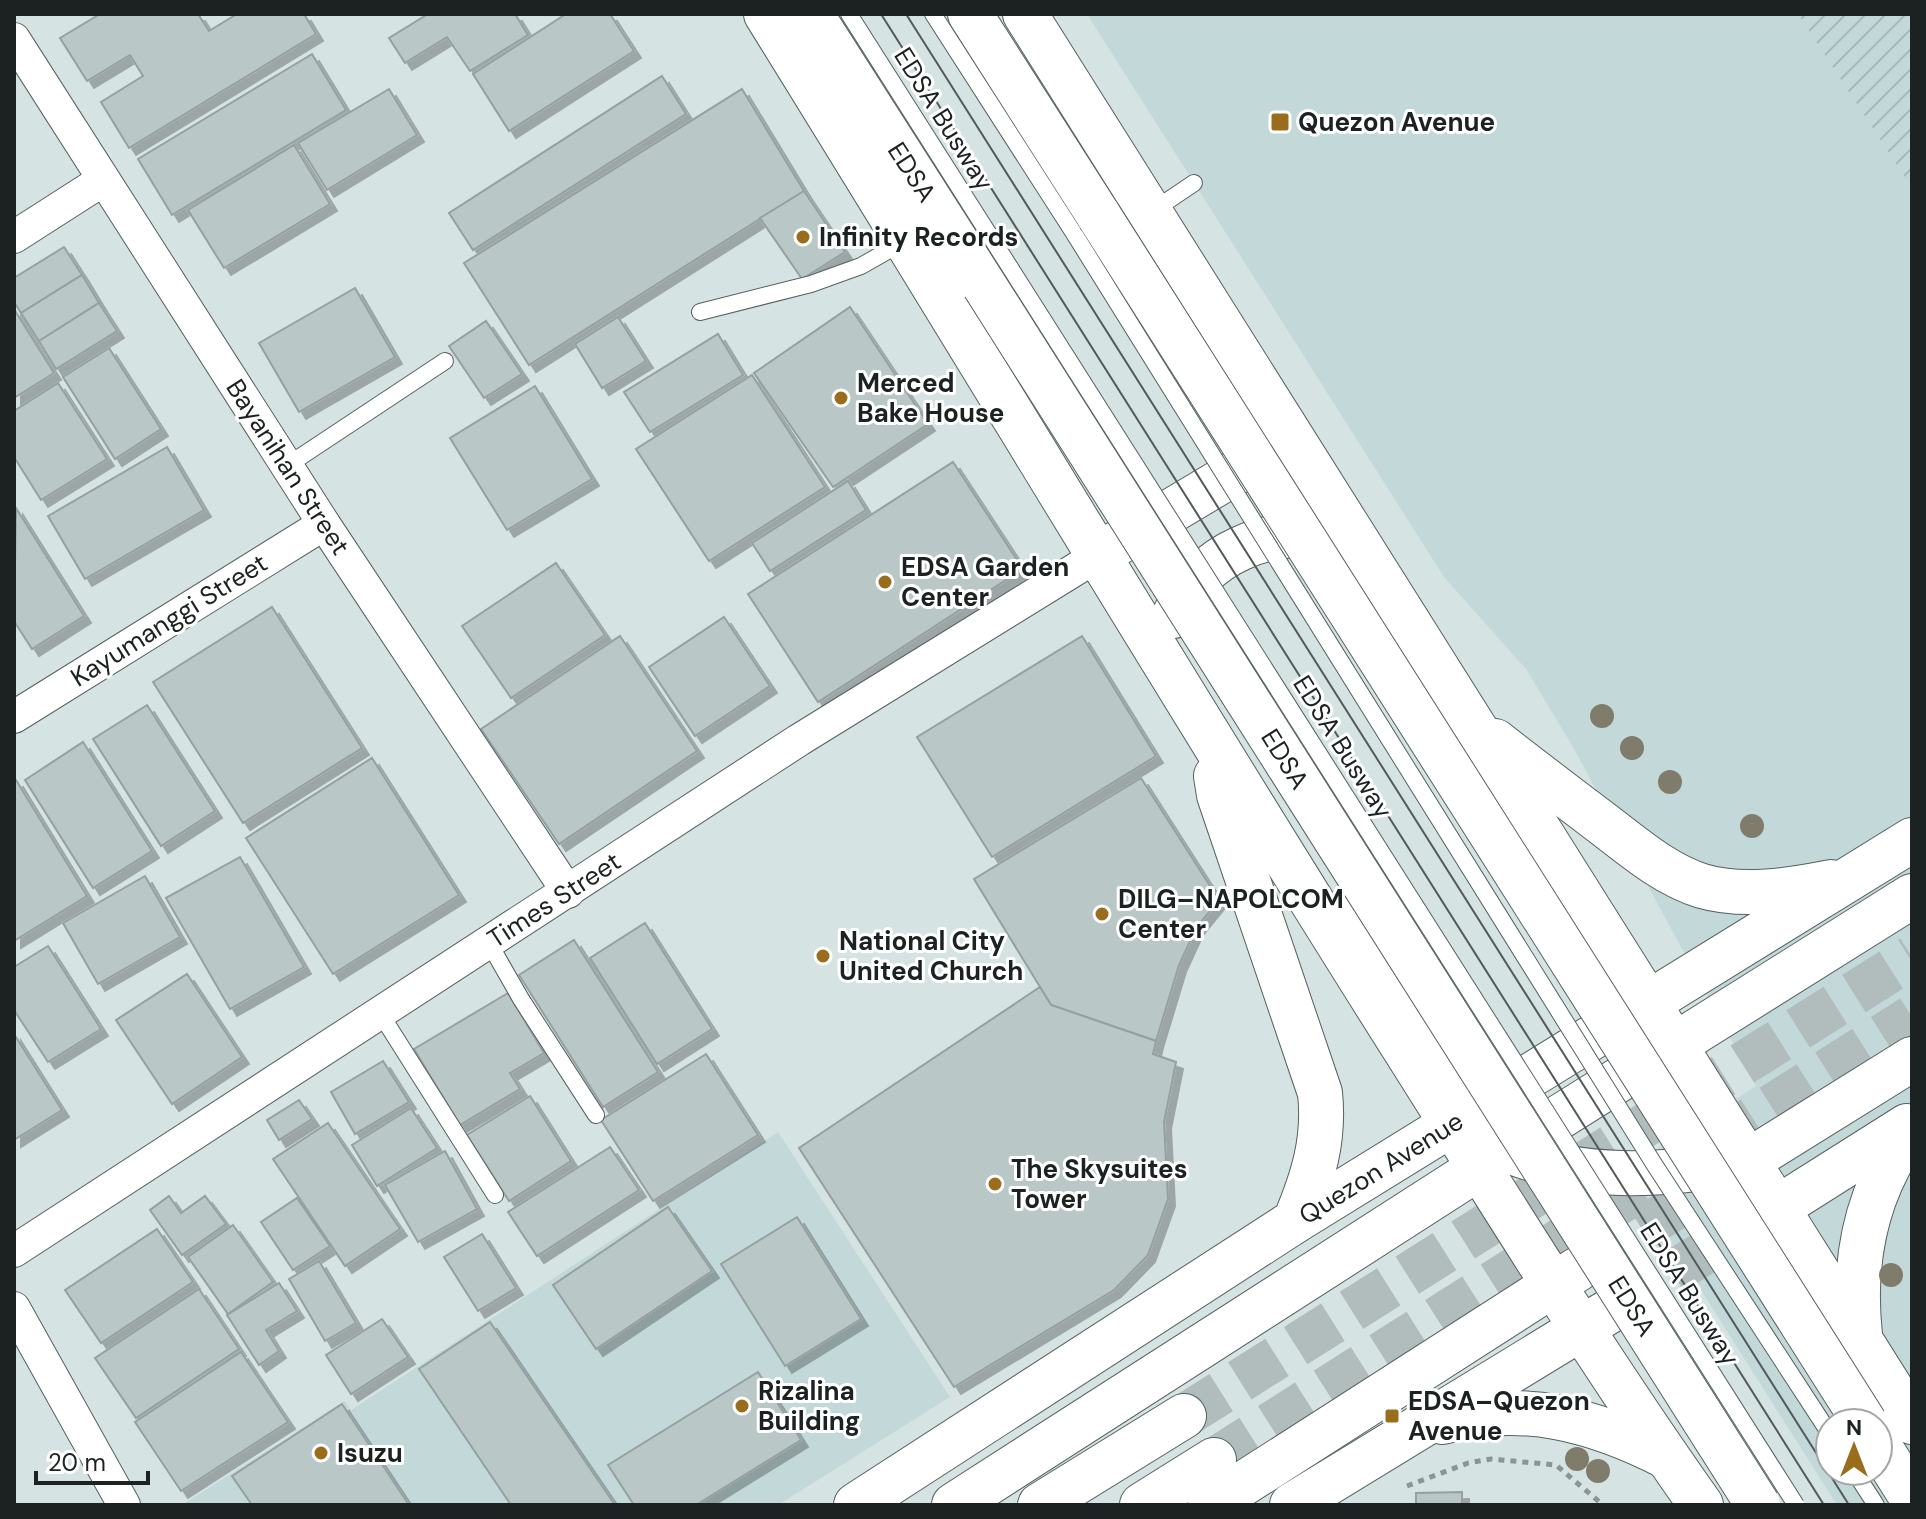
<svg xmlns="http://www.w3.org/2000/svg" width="1926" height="1519" font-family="'DM Sans',sans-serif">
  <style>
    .built { fill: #c3d8d8; fill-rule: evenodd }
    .industrial { fill: url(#industrial-furrows) }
    .building { fill: #bac7c7; stroke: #95a0a1; stroke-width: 2; filter: url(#shadow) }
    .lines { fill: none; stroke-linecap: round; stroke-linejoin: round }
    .primary-tunnel { stroke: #b1bcbc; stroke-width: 44; stroke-dasharray: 44 22; stroke-linecap: butt }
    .service-casing { stroke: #556060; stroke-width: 18 }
    .minor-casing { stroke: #556060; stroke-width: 34 }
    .primary-casing { stroke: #556060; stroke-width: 46 }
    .trunk-casing { stroke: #556060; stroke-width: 46 }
    .path { stroke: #8b9595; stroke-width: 5; stroke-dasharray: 6 6; stroke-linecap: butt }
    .service { stroke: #fff; stroke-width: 16 }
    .minor { stroke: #fff; stroke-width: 32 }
    .primary { stroke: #fff; stroke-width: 44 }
    .trunk { stroke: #fff; stroke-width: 44 }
    .tram { stroke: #535a5a; stroke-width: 2 }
    .service-bridge-casing { stroke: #556060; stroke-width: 18; stroke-linecap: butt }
    .trunk-bridge-casing { stroke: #556060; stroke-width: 46; stroke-linecap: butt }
    .service-bridge { stroke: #fff; stroke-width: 16 }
    .trunk-bridge { stroke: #fff; stroke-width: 44 }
    .tree { fill: #807c6b }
    .poi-dot { fill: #996d1c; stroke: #fff; stroke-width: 3 }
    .labels { text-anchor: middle; stroke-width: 6; stroke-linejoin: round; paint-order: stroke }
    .street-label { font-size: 26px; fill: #1c2121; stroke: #fff }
    .poi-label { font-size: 26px; font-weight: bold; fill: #1c2121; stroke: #fff; text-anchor: start }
  </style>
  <defs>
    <pattern id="industrial-furrows" width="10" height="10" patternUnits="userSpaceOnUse" patternTransform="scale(2)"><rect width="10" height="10" fill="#c3d8d8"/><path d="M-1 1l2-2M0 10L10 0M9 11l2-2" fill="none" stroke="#a7b9b9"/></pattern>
    <filter id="shadow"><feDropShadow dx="7" dy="7" stdDeviation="0" flood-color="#0004"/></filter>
  </defs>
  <rect width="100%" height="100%" fill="#d6e3e3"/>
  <g class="built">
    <path d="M1087,14H1912V1505H1837L1625,1170L1756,1086L1573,747L1526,669L1444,577ZM1830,1423H1878V1471H1830Z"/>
    <polygon points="778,1132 950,1397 778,1505 182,1505 345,1401 351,1410"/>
  </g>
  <polygon class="industrial" points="1798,14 1912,14 1912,188"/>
  <g class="building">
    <polygon points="100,14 198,14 209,31 237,14 304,14 316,34 129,148 101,102 143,76 130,55 87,81 60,38"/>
    <polygon points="428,14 515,14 528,35 470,71 447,37 405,63 389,38"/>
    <polygon points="566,14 610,14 634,51 509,131 473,74"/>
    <polygon points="312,54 346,110 172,215 138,159"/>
    <polygon points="662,76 686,114 473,250 449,213"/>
    <polygon points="389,89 417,135 327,190 298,143"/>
    <polygon points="742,89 804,191 529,365 464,263"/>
    <polygon points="294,145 330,204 224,268 188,210"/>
    <polygon points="804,191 845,252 802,279 760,218"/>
    <polygon points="64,247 82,275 21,313 14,302 14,278"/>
    <polygon points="82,275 99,303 39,341 21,313"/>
    <polygon points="355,288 395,357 299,412 259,343"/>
    <polygon points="99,303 117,331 56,369 39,341"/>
    <polygon points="850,307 928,424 833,487 754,373"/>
    <polygon points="14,309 54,373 14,398"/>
    <polygon points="618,317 646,361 602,388 575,344"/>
    <polygon points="486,321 522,374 484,398 449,346"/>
    <polygon points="718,334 743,375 650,432 624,392"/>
    <polygon points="109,348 161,429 115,459 63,377"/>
    <polygon points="752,375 825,487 709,561 636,449"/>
    <polygon points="58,383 107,459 41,500 14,457 14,411"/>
    <polygon points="535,386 592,479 507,530 450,438"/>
    <polygon points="167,447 204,510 85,579 48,516"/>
    <polygon points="953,462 1023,569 818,702 748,594"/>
    <polygon points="848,481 866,510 770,571 752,543"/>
    <polygon points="16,508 84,616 32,649 14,621"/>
    <polygon points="556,563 605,635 511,698 462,626"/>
    <polygon points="272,607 362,748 243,823 153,682"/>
    <polygon points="724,617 770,686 695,736 649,667"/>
    <polygon points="620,636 697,751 559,844 481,729"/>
    <polygon points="1082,636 1156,756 992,857 917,737"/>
    <polygon points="147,705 215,811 161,846 93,739"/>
    <polygon points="83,742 152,851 93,888 25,780"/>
    <polygon points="372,758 459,895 333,974 246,838"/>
    <polygon points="1141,778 1219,900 1196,928 1179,965 1156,1041 1051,1005 974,879"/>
    <polygon points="16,780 87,896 14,941 14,781"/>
    <polygon points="240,857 304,967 230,1009 166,898"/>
    <polygon points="145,876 180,937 98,984 63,923"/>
    <polygon points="645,923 712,1029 657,1064 590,958"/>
    <polygon points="574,940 658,1072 603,1107 519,975"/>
    <polygon points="48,946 101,1029 48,1062 14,1010 14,967"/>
    <polygon points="187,974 242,1057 172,1104 116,1020"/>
    <polygon points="1040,987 1051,1005 1156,1041 1153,1054 1176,1062 1164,1122 1168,1199 1148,1255 1114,1290 954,1387 799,1148"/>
    <polygon points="508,993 544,1053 510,1073 520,1089 460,1125 414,1049"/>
    <polygon points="14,1034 62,1110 14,1140"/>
    <polygon points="706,1054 758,1135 653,1201 601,1120"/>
    <polygon points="383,1061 409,1102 355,1134 331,1092"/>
    <polygon points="530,1096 571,1161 509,1201 467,1135"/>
    <polygon points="299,1100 312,1119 279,1140 267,1120"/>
    <polygon points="411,1108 437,1148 377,1186 352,1145"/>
    <polygon points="328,1123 400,1229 345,1266 273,1159"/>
    <polygon points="610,1147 639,1190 537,1256 508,1212"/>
    <polygon points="445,1151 477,1209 418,1242 385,1185"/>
    <polygon points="169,1196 181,1213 205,1196 226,1224 182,1255 150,1210"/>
    <polygon points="297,1198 330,1246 293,1270 261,1222"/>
    <polygon points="668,1207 712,1271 596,1349 553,1285"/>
    <polygon points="797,1217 861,1319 785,1366 721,1264"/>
    <polygon points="233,1225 273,1282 228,1314 188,1257"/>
    <polygon points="157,1229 193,1282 101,1343 65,1290"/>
    <polygon points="482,1234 516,1288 478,1311 444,1257"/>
    <polygon points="319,1261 356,1323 325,1341 289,1279"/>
    <polygon points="279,1283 297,1311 266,1330 279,1351 259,1365 227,1315"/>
    <polygon points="199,1289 239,1349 136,1418 95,1358"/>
    <polygon points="382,1319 408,1357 351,1394 326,1355"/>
    <polygon points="490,1322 615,1505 511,1505 419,1369"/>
    <polygon points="241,1352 288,1422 181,1491 135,1422"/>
    <polygon points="758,1372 801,1440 696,1505 634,1505 608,1465"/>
    <polygon points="342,1404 409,1505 252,1505 232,1476"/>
    <polygon points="1462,1492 1462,1505 1416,1505 1416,1493"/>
  </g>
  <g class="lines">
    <g class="primary-tunnel">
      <polyline points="1586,1264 1708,1187"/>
      <polyline points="1616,1307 1735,1234"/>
      <polyline points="1184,1416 1912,957"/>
      <polyline points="1214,1460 1912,1017"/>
    </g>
    <g class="service-casing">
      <g id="service">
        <polyline points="849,14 1011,269"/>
        <polyline points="933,14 1075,235"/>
        <polyline points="1151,212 1194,183"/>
        <polyline points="700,312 811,284 861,266 905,241"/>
        <polyline points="288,465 445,361"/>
        <polyline points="489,943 521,999 596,1115"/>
        <polyline points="380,1013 495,1195"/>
        <polyline points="1854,1471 1876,1505"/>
      </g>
    </g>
    <g class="minor-casing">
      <g id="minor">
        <polyline points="14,39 324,524 568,892"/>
        <polyline points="14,237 103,180"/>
        <polyline points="14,717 324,524"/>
        <polyline points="14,1251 799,740 1097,556"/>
        <polyline points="14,1308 124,1505"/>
      </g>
    </g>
    <g class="primary-casing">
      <g id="primary">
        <path d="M766,14C981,360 1189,709 1407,1053C1503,1205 1597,1358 1701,1505"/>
        <polyline points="1025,14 1912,1422"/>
        <polyline points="1106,550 1240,470 1255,456 1270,425"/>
        <path d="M1174,616C1198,554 1274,523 1336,539"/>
        <path d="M1495,741C1529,768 1564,794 1598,820C1630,844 1663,874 1702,886C1743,898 1791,890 1831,882"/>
        <path d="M1216,776L1219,795L1320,1093C1325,1140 1313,1178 1295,1221"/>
        <path d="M1355,914L1507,1150C1580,1181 1662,1176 1738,1163"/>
        <polyline points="1724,1176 1912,1059"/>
        <polyline points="1755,1222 1907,1126"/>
        <path d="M1860,1335C1852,1260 1866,1190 1912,1129"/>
        <path d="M1442,1422C1522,1400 1595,1420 1667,1457"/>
        <polyline points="856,1505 1295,1221 1912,840"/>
        <polyline points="954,1505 1507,1150 1912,896"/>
        <polyline points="1040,1505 1184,1416"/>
        <polyline points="1142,1505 1214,1460"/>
        <polyline points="1210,1505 1578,1269"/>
        <polyline points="1292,1505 1608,1312"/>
      </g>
    </g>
    <g class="trunk-casing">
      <g id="trunk">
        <polyline points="811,14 984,285"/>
        <polyline points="970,14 1099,216"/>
        <polyline points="1878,1444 1912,1498"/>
      </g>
    </g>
    <polyline class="path" points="1407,1486 1468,1463 1491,1459 1556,1465 1603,1505"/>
    <use href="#service" class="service"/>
    <use href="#minor" class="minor"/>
    <use href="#primary" class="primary"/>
    <use href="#trunk" class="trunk"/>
    <g class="tram">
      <polyline points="881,14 1824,1505"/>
      <polyline points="906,14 1849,1505"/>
    </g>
    <g class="service-bridge-casing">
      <g id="service-bridge">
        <polyline points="1075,235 1654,1164 1830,1434"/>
        <polyline points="1011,269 1796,1505"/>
      </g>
    </g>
    <g class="trunk-bridge-casing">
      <g id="trunk-bridge">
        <polyline points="1099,216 1865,1423"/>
        <polyline points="984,285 1758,1505"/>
      </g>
    </g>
    <use href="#service-bridge" class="service-bridge"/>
    <use href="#trunk-bridge" class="trunk-bridge"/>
  </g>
  <g class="tree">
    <circle cx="1602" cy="716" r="12"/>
    <circle cx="1632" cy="748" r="12"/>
    <circle cx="1670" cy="782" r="12"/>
    <circle cx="1752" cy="826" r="12"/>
    <circle cx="1891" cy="1275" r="12"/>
    <circle cx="1577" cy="1459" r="12"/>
    <circle cx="1598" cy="1471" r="12"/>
  </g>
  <g class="poi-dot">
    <rect x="1270" y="112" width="20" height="20" rx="4"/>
    <circle cx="803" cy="237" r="8"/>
    <circle cx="841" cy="398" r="8"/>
    <circle cx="885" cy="582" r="8"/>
    <circle cx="1102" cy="914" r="8"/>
    <circle cx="823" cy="956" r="8"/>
    <circle cx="995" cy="1184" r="8"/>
    <circle cx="742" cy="1406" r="8"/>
    <rect x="1384" y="1408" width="16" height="16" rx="4"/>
    <circle cx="321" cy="1453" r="8"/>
  </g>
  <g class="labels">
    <g class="street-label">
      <text transform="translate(944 119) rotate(58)" y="9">EDSA Busway</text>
      <text transform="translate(912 172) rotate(57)" y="9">EDSA</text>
      <text transform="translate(288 467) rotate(57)" y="9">Bayanihan Street</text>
      <text transform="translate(169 620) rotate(-32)" y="9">Kayumanggi Street</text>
      <text transform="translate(1343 747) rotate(58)" y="9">EDSA Busway</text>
      <text transform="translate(1285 759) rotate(58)" y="9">EDSA</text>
      <text transform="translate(554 900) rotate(-33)" y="9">Times Street</text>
      <text transform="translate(1381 1168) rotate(-32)" y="9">Quezon Avenue</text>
      <text transform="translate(1690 1294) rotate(58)" y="9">EDSA Busway</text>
      <text transform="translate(1632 1306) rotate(58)" y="9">EDSA</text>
    </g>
    <g class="poi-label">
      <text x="1298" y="131">Quezon Avenue</text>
      <text x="819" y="246">Infinity Records</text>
      <text x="857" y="392">Merced<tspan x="857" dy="30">Bake House</tspan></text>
      <text x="901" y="576">EDSA Garden<tspan x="901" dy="30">Center</tspan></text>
      <text x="1118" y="908">DILG–NAPOLCOM<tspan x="1118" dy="30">Center</tspan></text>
      <text x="839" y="950">National City<tspan x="839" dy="30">United Church</tspan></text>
      <text x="1011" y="1178">The Skysuites<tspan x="1011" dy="30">Tower</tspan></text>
      <text x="758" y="1400">Rizalina<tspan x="758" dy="30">Building</tspan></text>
      <text x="1408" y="1410">EDSA–Quezon<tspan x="1408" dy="30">Avenue</tspan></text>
      <text x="337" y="1462">Isuzu</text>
    </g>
  </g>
  <rect width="1926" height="1519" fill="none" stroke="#1c2121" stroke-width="32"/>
  <g transform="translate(1854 1447)"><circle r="38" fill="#ffffff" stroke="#a4a6a6" stroke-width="2"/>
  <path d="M0-6L14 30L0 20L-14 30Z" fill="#996d1c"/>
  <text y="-12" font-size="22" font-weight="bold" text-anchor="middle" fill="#1c2121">N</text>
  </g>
  <path d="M36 1471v12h112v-12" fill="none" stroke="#1c2121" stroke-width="4"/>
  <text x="48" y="1471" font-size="24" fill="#1c2121" stroke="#ffffff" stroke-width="6" paint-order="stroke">20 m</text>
</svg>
